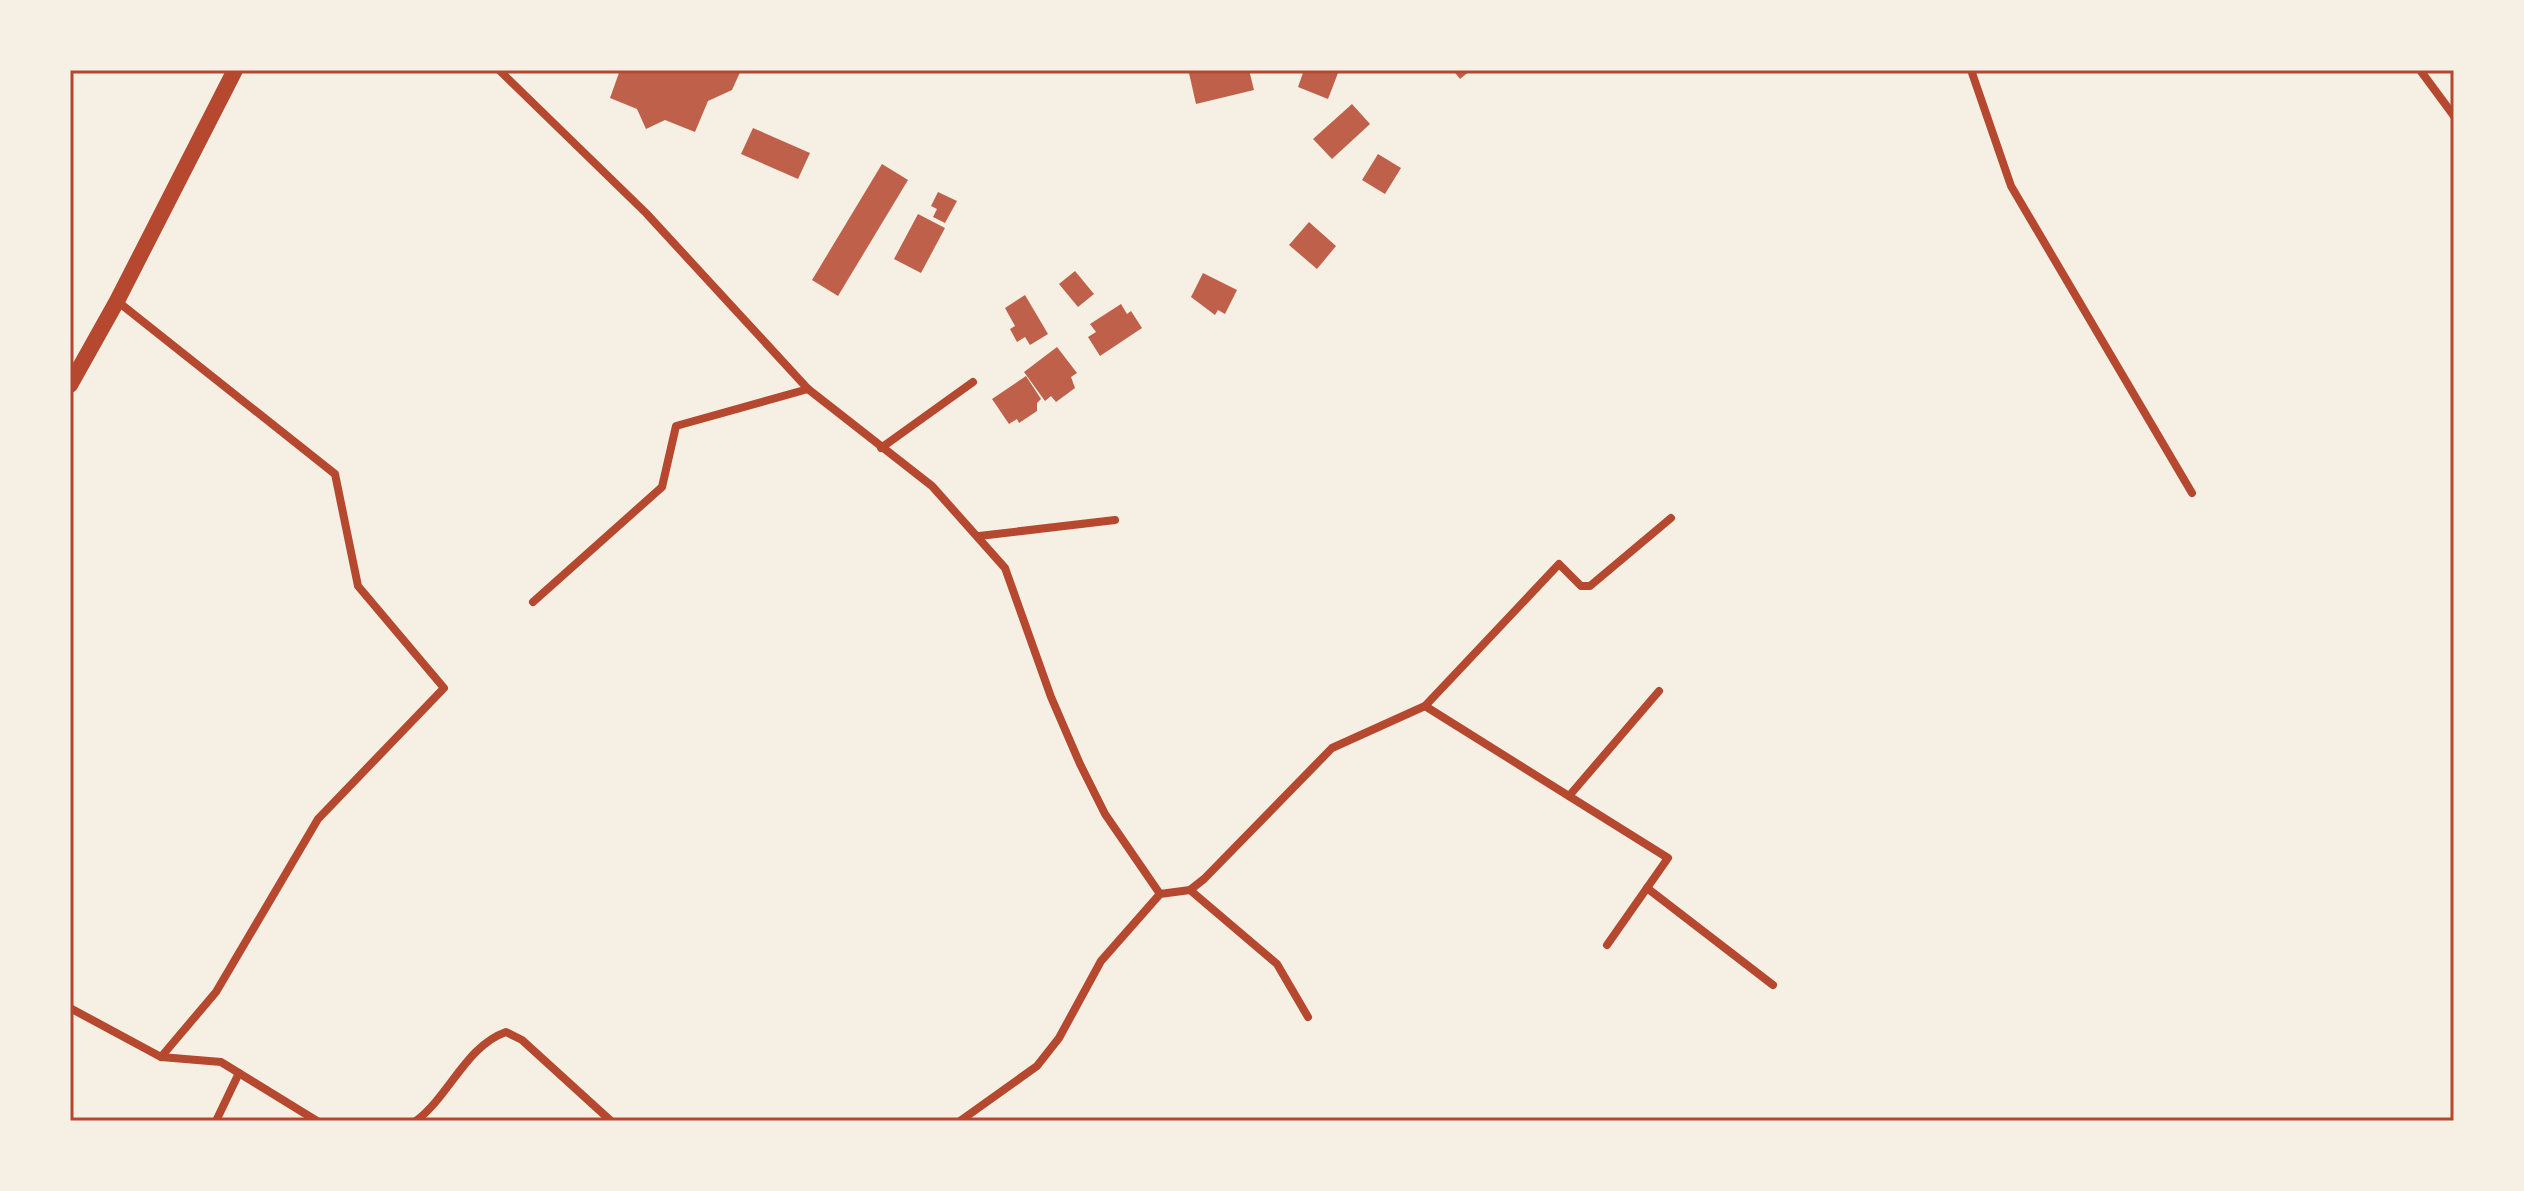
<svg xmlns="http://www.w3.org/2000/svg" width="2524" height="1191" font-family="'Noto Sans',sans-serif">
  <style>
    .building { fill: #bf614a }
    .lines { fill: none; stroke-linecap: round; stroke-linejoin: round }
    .minor { stroke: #b5482f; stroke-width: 8 }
    .primary { stroke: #b5482f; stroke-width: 16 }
    .neatline { fill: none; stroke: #b5482f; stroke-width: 3 }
  </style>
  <rect width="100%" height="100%" fill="#f6efe4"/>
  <g class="building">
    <polygon points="620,70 741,70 732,90 708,101 695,132 665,120 646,129 637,109 610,98"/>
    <polygon points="1202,70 1249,70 1254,90 1196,104 1189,73"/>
    <polygon points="1304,70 1338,73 1328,99 1298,87"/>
    <polygon points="1453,70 1471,70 1460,79"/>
    <polygon points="1352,104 1370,124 1332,159 1313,139"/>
    <polygon points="753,128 810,153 798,179 741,154"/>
    <polygon points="1378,154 1401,168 1385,194 1362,180"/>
    <polygon points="882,164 908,180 838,296 812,280"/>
    <polygon points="938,192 957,201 945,223 933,217 937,209 931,206"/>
    <polygon points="918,214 945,228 921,273 894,259"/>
    <polygon points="1309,222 1336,246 1317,269 1289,245"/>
    <polygon points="1075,271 1094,294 1078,307 1059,284"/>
    <polygon points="1203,273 1237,290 1225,314 1218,310 1215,315 1191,297"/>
    <polygon points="1025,295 1048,334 1030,345 1025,337 1017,342 1010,329 1015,326 1005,308"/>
    <polygon points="1121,304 1127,314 1131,311 1142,328 1100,356 1088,337 1096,332 1090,324"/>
    <polygon points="1057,347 1077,373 1071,377 1075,388 1056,402 1051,396 1045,401 1024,372"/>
    <polygon points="1026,376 1041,399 1037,403 1037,411 1019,423 1017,419 1009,424 992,399"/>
  </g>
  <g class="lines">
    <g class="minor">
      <polyline points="499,70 646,213 808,389 932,486 1005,568 1051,697 1080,764 1105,814 1160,894"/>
      <polyline points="1971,70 2011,186 2192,493"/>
      <polyline points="2420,70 2454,116"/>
      <polyline points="117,301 335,474 358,586 444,688 318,819 216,992 161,1057"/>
      <polyline points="881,448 973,382"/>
      <polyline points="979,536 1115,520"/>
      <polyline points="533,602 662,487 676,426 808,389"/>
      <polyline points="1425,706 1668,858 1607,945"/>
      <polyline points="1569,796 1659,691"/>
      <polyline points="1647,888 1773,985"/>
      <polyline points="1190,890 1277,964 1308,1017"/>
      <polyline points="70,1008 161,1057 221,1062 317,1121"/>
      <polyline points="216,1121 239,1073"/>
      <path d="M416,1121C450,1095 466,1046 506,1032L522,1040L611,1121"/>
      <polyline points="960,1121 1037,1066 1059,1038 1101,961 1160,894 1190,890 1204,879 1332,748 1425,706 1559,564 1581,586 1590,586 1671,518"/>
    </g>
    <polyline class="primary" points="70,385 117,301 235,70"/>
  </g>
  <rect width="2524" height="1191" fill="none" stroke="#f6efe4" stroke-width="144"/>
  <rect x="72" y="72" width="2380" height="1047" class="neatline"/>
</svg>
